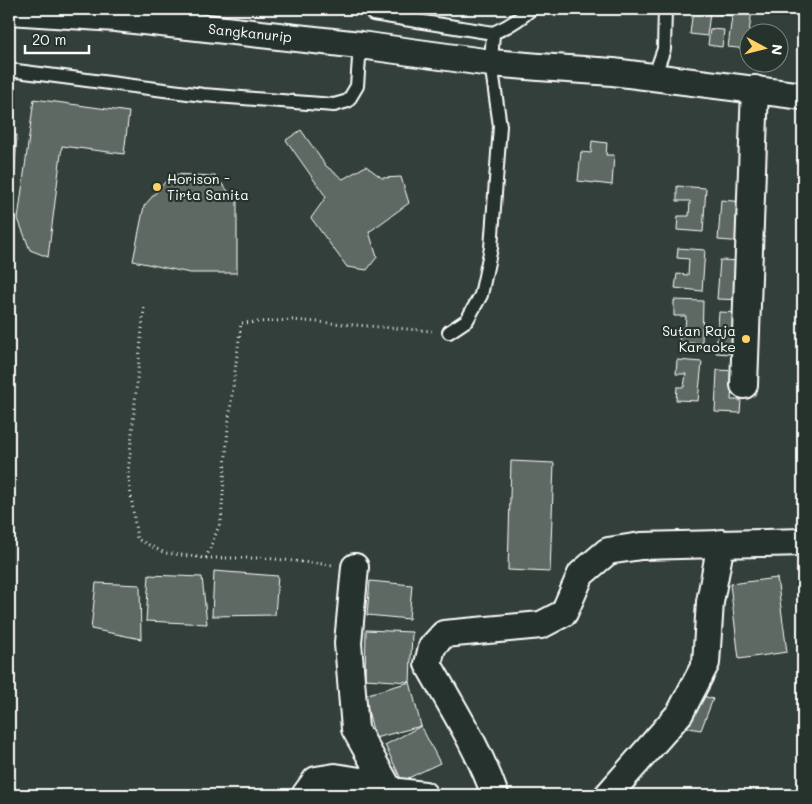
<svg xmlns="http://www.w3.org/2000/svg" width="812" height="804" font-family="Mali,sans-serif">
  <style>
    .building { fill: #5f6964; stroke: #fff }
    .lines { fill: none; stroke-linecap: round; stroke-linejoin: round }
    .service-casing { stroke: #fff; stroke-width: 16 }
    .minor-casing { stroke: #fff; stroke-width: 30 }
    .path { stroke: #fff; stroke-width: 3; stroke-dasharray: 1 4; stroke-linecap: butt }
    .service { stroke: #26332d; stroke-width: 12 }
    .minor { stroke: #26332d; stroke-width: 26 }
    .poi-dot { fill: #ffd166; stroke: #26332d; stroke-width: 2 }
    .labels { text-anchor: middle; stroke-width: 4.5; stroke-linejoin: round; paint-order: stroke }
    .street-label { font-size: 14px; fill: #fff; stroke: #26332d }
    .poi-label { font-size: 14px; fill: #fff; stroke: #26332d; text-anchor: start }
  </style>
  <rect width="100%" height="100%" fill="#333f3a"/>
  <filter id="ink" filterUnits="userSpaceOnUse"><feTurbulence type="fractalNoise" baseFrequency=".02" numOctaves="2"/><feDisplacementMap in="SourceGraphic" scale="10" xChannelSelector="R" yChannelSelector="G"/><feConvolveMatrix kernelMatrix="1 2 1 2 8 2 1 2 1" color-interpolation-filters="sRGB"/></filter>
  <g filter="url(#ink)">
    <g class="building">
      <polygon points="693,9 752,9 747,49 728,47 732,16 710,13 707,36 690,34"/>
      <polygon points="710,29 724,30 722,47 708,45"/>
      <polygon points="34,99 129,112 124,154 62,146 48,257 30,250 18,219"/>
      <polygon points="301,130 326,166 343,179 366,166 382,178 401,177 409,203 369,232 377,257 367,270 347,267 311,218 326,197 286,140"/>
      <polygon points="9,134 17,135 9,260"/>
      <polygon points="592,141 607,143 606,155 614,155 612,185 578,181 581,152 591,153"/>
      <polygon points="172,174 215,176 237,201 237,273 190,273 133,261 144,206"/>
      <polygon points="677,186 706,188 703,232 677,230 678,216 689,216 690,201 677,201"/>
      <polygon points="721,200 745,202 738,210 737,229 745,230 744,242 718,240"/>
      <polygon points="678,248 705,250 702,291 675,288 677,274 688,275 689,259 677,258"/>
      <polygon points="720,260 744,261 744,300 717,299"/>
      <polygon points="674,300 703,301 702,343 679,343 680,328 685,328 686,316 674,316"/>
      <polygon points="719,312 745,313 743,355 716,353"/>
      <polygon points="677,360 702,362 698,401 676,400 677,387 684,387 686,374 676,374"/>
      <polygon points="717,370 739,371 732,386 731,400 741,400 740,413 715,412"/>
      <polygon points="511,461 554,463 550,572 508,570"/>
      <polygon points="214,571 278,576 275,615 212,616"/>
      <polygon points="149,575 202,577 207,624 146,621"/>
      <polygon points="777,578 787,652 739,659 730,584"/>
      <polygon points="370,581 412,585 409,619 367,615"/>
      <polygon points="96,583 140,585 141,639 91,629"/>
      <polygon points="366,630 412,632 410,682 365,679"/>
      <polygon points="410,682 421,726 375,738 364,695"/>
      <polygon points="697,694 713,699 701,730 683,727"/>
      <polygon points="421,726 440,763 402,781 385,745"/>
    </g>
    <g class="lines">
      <g class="service-casing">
        <g id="service">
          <polyline points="373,14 493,33"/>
          <polyline points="9,70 203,95 334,105 348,101 357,86 360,45"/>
          <polyline points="654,77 664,49 665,9"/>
          <path d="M449,332L467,320L481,295L491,248L500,126L491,63L493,33C507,27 519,20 531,9"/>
        </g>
      </g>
      <g class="minor-casing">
        <g id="minor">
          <polyline points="9,11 116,18 360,45 491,63 539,67 613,72 803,96"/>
          <polyline points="744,385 755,89"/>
          <polyline points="355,567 348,643 355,729 390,791"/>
          <polyline points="305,795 316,780 335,777 360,781 390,791 424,795"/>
          <path d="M495,795C479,749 452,707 428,664L432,647L444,634L541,625L564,613L581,574L608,551L641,546L803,542"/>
          <polyline points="608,795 680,713 706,663 710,602 721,543"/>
        </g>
      </g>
      <g class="path">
        <polyline points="144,308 128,474 137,539 165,553 206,558 221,521 228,427 241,323 292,320 432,331"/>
        <polyline points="206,558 264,558 332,565"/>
      </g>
      <use href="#service" class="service"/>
      <use href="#minor" class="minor"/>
    </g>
  </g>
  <g class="poi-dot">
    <circle cx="157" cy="187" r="5"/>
    <circle cx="746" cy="339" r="5"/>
  </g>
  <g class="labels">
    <g class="street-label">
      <text transform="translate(250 33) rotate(6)" y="5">Sangkanurip</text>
    </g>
    <g class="poi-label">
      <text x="167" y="184">Horison -<tspan x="167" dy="16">Tirta Sanita</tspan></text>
      <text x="736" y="336" text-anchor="end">Sutan Raja<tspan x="736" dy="16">Karaoke</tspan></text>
    </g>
  </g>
  <rect width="812" height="804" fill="none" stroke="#26332d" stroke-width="30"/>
  <rect x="15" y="15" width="782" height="774" fill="none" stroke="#fff" stroke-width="2" filter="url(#ink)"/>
  <g transform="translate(764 48) rotate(97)"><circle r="24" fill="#26332d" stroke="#7d8581"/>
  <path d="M0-4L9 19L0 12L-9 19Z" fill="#ffd166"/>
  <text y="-8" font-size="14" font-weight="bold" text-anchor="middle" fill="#ffffff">N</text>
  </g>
  <path d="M25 45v8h64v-8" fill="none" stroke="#ffffff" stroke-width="2.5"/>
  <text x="32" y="45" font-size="15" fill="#ffffff" stroke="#26332d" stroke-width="4" paint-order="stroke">20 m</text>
</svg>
